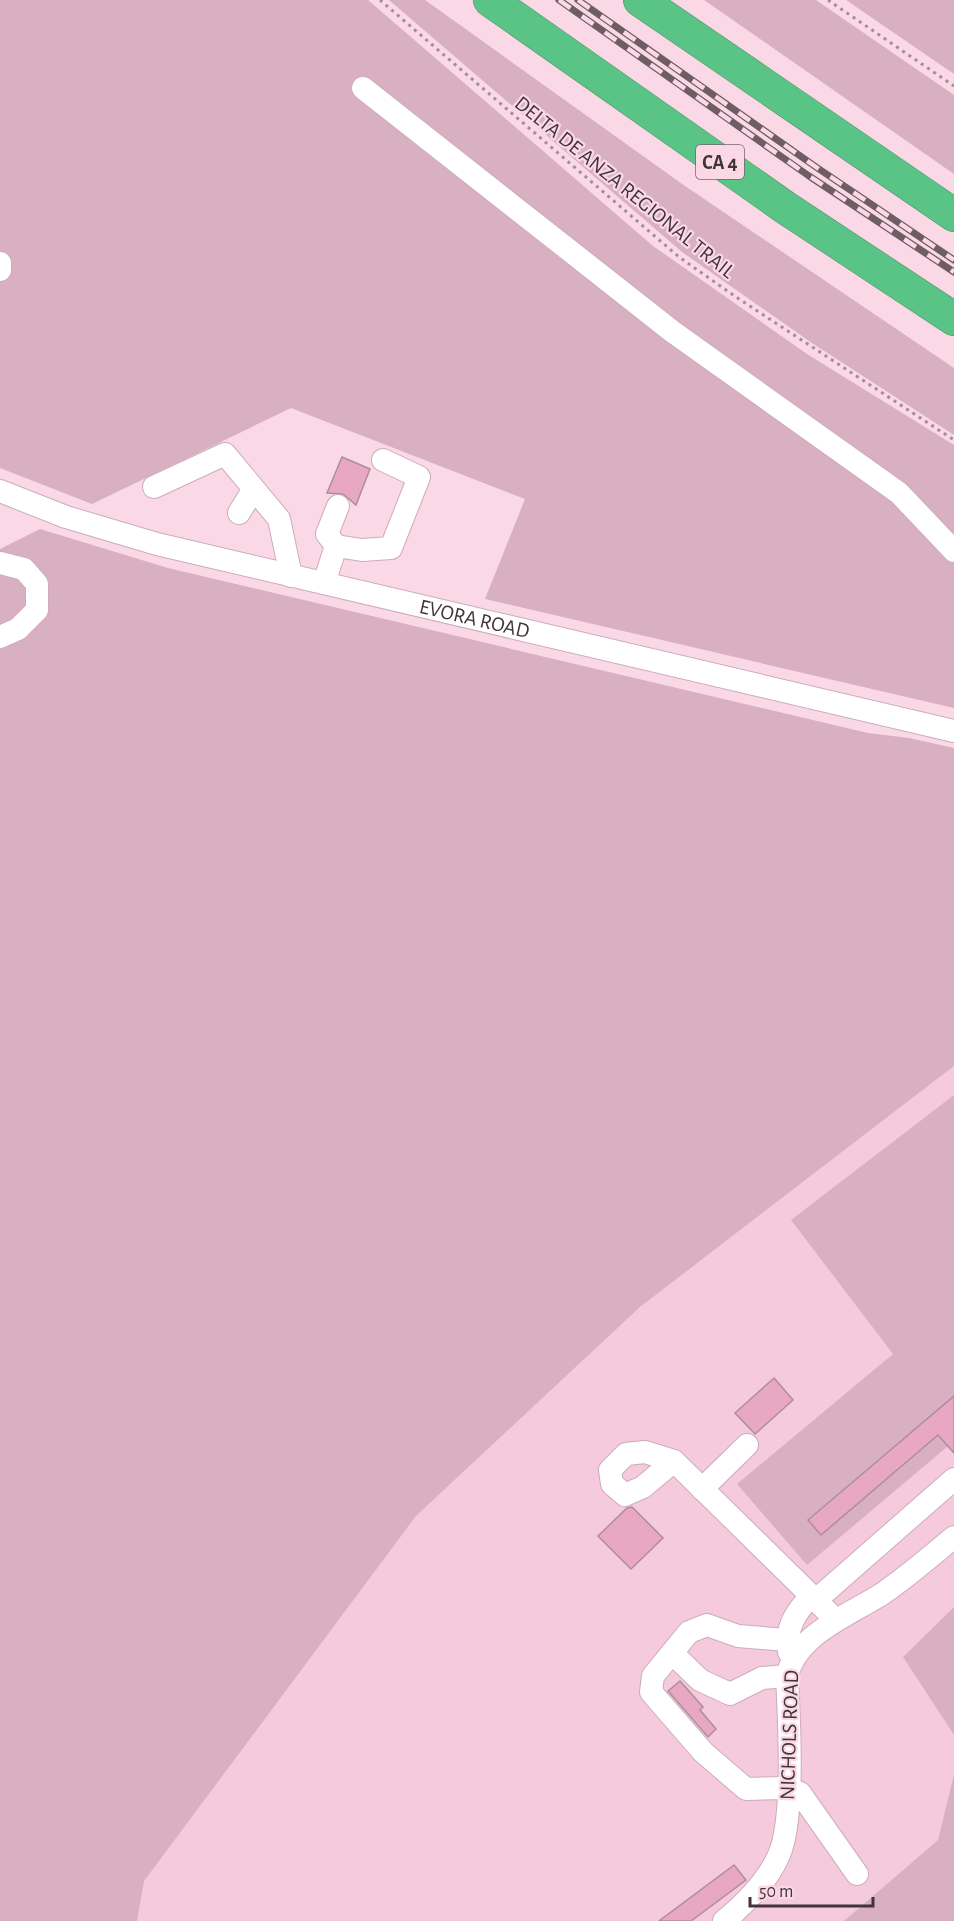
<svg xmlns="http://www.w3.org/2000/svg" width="954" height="1921" font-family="'Alegreya Sans',sans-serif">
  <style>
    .built { fill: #f4cadc }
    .green { fill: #d9b0c1 }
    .building { fill: #e8a8c4; stroke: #ae8e9b; stroke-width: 1.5 }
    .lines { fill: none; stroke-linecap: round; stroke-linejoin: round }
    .minor-casing { stroke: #cdacba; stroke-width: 24 }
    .highway-casing { stroke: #51916b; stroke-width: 34 }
    .path { stroke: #a58d97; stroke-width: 3; stroke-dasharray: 3 4.5; stroke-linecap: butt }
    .minor { stroke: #fff; stroke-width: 22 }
    .highway { stroke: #5ac386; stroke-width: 33 }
    .rail-casing { stroke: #6f5d64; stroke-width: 7 }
    .rail { stroke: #fad8e6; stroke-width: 4.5; stroke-dasharray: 14; stroke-linecap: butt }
    .labels { text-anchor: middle; stroke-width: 4.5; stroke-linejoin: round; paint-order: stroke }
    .shield { fill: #fad8e6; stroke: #78656d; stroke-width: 1.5 }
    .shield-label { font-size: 20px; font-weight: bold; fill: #413439 }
    .street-label { font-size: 21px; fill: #413439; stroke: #fad8e6 }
  </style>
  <rect width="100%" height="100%" fill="#fad8e6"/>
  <polygon class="built" points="954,1066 954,1607 903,1657 954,1735 954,1774 938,1840 844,1921 137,1921 143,1881 416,1516 640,1307"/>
  <g class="green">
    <polygon points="0,0 368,0 653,246 807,354 954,445 954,708 485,599 525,499 291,408 92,504 0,468"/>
    <polygon points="389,0 425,0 685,186 954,368 954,435 812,343 682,252"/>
    <polygon points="704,0 816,0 954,95 954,174"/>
    <polygon points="846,0 954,0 954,74"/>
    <polygon points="40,529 168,568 868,733 909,738 954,748 954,1066 640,1307 416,1516 144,1881 137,1921 0,1921 0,549"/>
    <polygon points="954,1095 954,1441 807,1565 737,1484 893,1354 791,1220"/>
    <polygon points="954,1607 954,1735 903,1657"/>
    <polygon points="954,1774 954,1921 844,1921 938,1840"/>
  </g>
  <g class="building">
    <polygon points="342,457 370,469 356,505 343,494 327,493"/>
    <polygon points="774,1378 793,1400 755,1434 735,1413"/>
    <polygon points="954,1396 954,1453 938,1435 821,1535 808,1520"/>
    <polygon points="632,1507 663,1538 631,1569 598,1536 627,1508"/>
    <polygon points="680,1681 703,1707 700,1710 716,1729 708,1737 668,1691"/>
    <polygon points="734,1865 746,1880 691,1921 659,1921"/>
  </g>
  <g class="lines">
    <g class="minor-casing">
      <g id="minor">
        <polyline points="363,88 673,332 899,493 954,551"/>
        <polyline points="0,263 0,270"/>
        <polyline points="154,487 225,454 279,519 291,576"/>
        <path id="s1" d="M0,491L66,517L157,544L954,731"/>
        <polyline points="239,513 253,490"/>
        <polyline points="336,546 362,550 391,548 419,477 383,460"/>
        <polyline points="0,563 24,569 37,584 37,610 18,629 0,637"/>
        <polyline points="324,583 336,546 327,534 338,506"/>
        <polyline points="674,1461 643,1487 625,1495 612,1484 610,1470 626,1454 645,1452 674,1461 836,1620"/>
        <polyline points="702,1489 747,1445"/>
        <polyline points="816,1600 954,1479"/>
        <polyline points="787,1640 738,1636 707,1625 689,1632 653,1676 651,1692 703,1752 746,1789 787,1788 800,1793 857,1874"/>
        <path d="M789,1652C785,1628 795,1613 811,1596"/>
        <polyline points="672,1653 700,1680 730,1694 762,1678 787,1676"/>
        <path d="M724,1921C746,1903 767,1882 779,1855C795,1818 789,1719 787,1676C797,1634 849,1615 882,1594C907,1577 931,1556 954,1537"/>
      </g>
    </g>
    <g class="highway-casing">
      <g id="highway">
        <polyline points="490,0 786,208 954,319"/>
        <polyline points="640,0 954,215"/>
      </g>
    </g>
    <g class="path">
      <polyline points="380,0 679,257 736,297 954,440"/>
      <polyline points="828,0 954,86"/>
    </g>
    <use href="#minor" class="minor"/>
    <use href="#highway" class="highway"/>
    <g class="rail-casing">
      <g id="rail">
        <polyline points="559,0 809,176 954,272"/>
        <polyline points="578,0 816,167 954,260"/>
      </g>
    </g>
    <use href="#rail" class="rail"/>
  </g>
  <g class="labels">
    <rect class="shield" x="696" y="145" width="48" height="34" rx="4.5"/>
    <g class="shield-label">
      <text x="720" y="169">CA 4</text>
    </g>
    <g class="street-label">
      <text transform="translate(625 187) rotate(39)" y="7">DELTA DE ANZA REGIONAL TRAIL</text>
      <text dy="7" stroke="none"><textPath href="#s1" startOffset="492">EVORA ROAD</textPath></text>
      <text transform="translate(789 1735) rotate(-88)" y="7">NICHOLS ROAD</text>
    </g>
  </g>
  <path d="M750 1897v9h123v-9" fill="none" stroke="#413439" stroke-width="3"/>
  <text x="759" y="1897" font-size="18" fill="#413439" stroke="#fad8e6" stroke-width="4.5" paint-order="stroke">50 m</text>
</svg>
